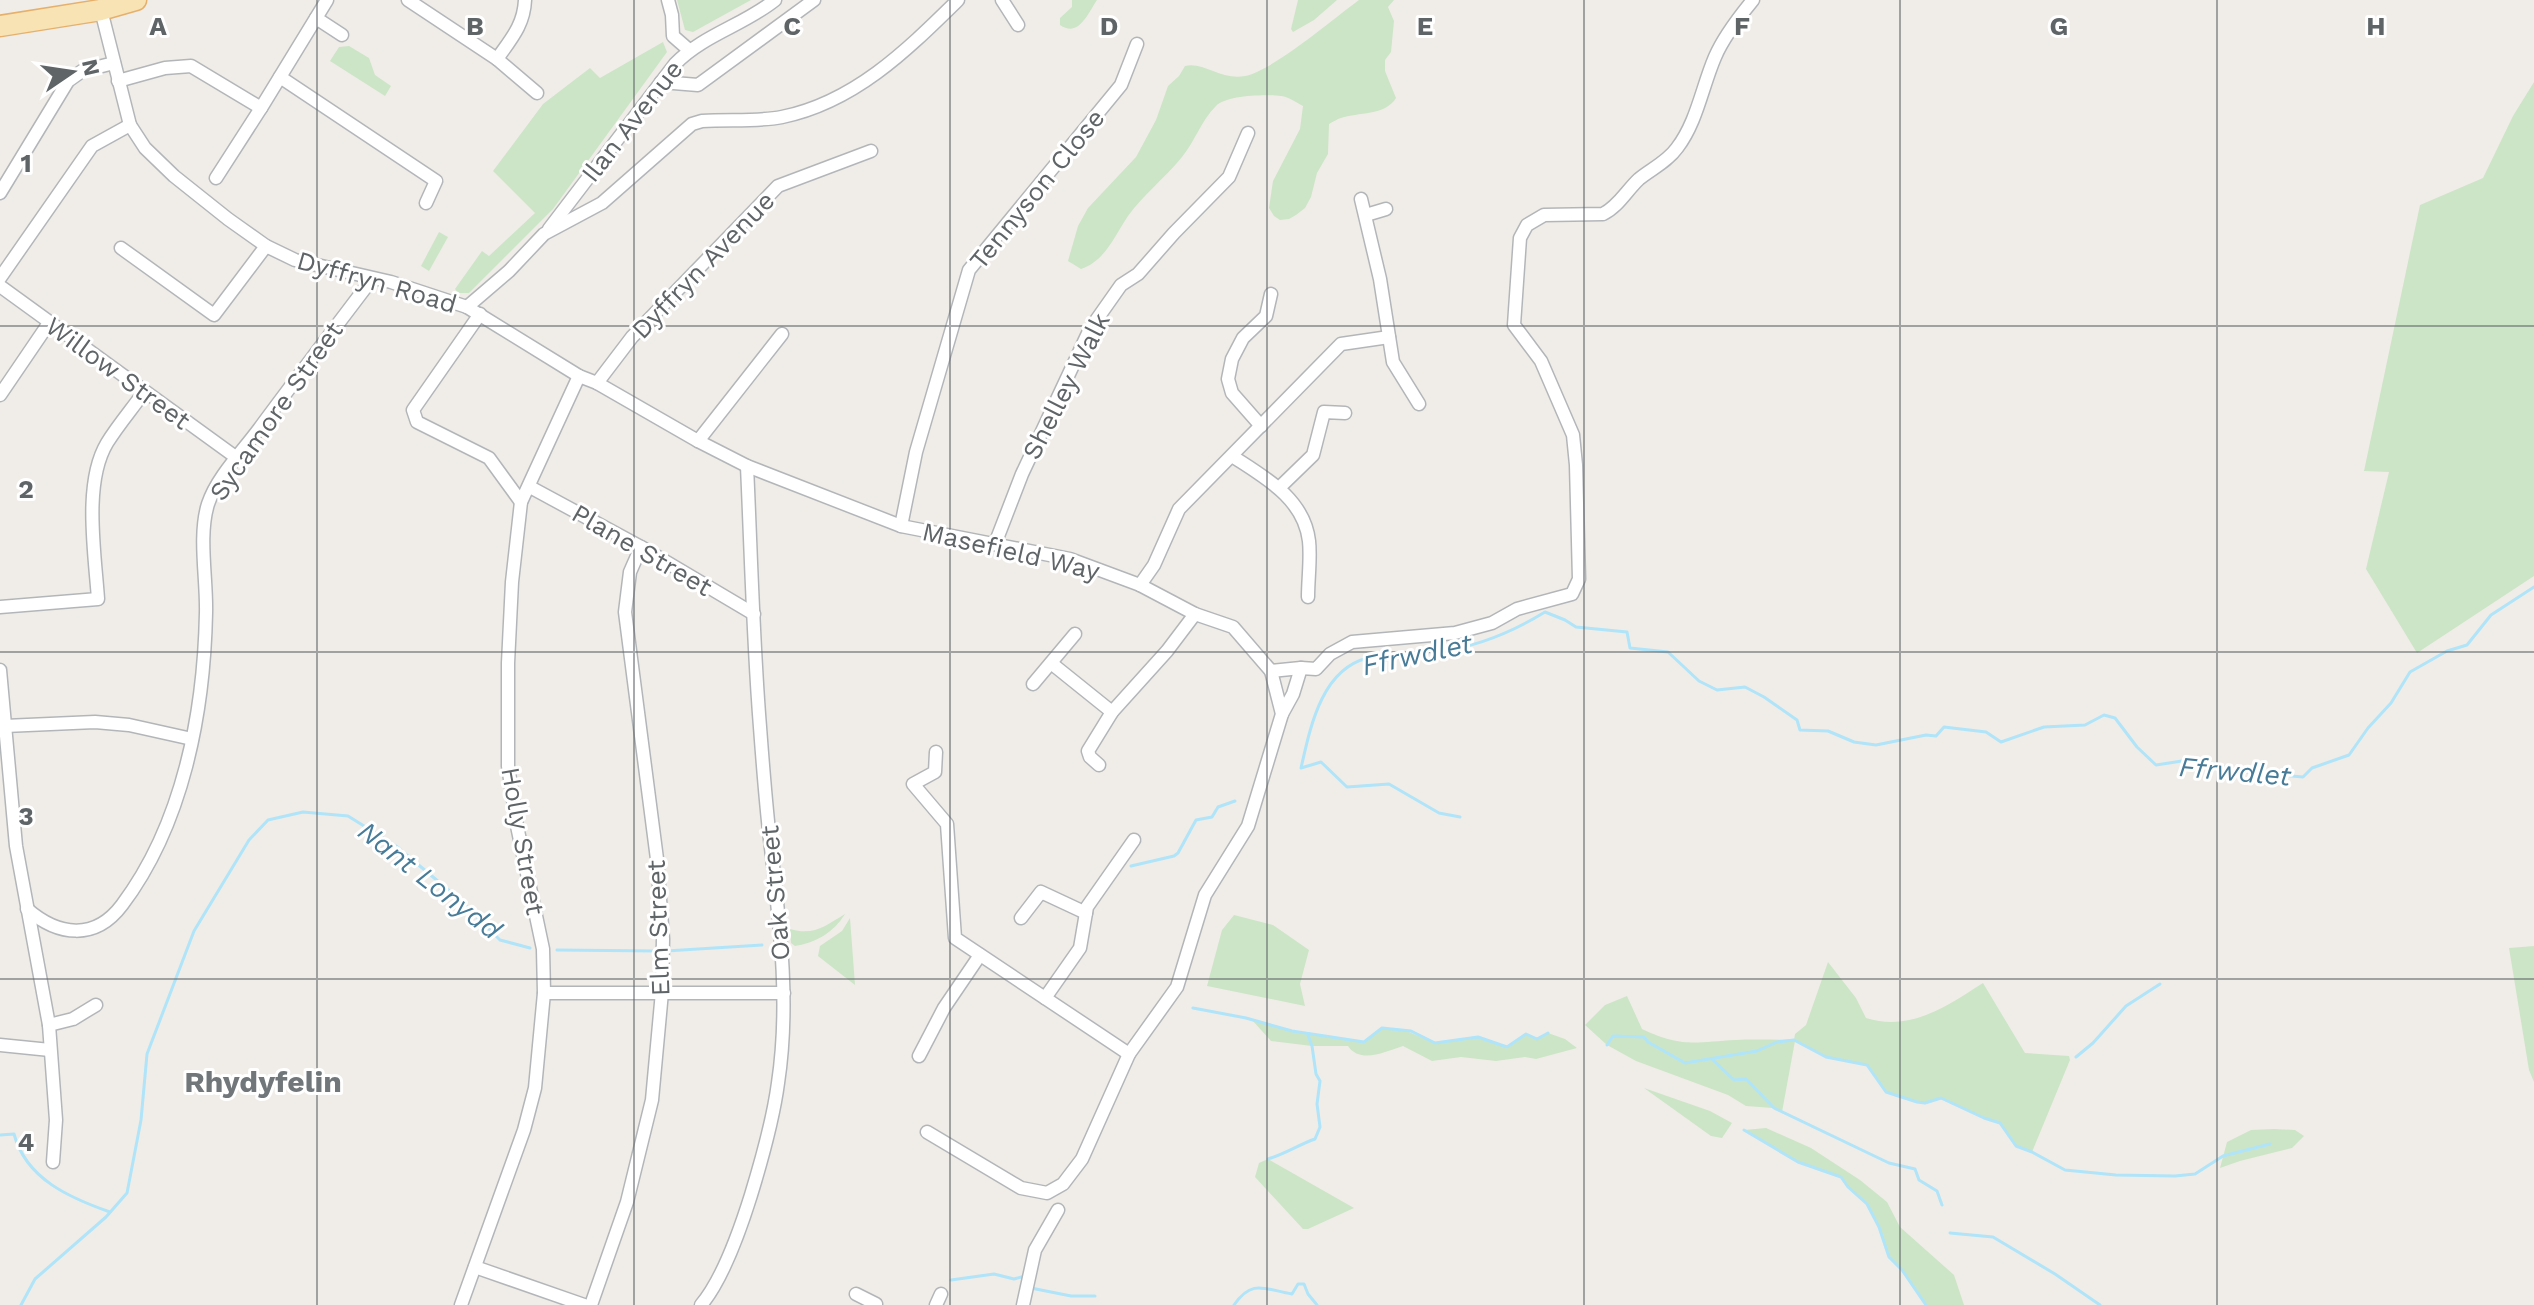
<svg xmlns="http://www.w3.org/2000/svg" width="2534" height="1305" font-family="'Work Sans',sans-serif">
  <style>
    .green { fill: #cce5c7 }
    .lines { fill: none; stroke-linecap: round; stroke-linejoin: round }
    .stream { stroke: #b0e4f8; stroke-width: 3 }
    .street-casing { stroke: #b3b6b9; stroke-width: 15 }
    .primary-casing { stroke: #e6b06c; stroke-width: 23 }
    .street { stroke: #fff; stroke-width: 12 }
    .primary { stroke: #f8e3b5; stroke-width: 20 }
    .grid { fill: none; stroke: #5f6467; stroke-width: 2; stroke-opacity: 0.55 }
    .labels { text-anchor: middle; stroke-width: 6; stroke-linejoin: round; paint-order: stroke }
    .street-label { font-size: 26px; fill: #5f6467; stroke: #fff }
    .water-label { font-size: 28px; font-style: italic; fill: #477b98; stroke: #fff }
    .quarter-label { font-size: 30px; font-weight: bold; fill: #707679; stroke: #fff }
    .grid-label { font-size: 26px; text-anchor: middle; font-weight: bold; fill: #5f6467; stroke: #fff; stroke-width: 6; stroke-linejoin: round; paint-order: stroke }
  </style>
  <rect width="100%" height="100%" fill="#f0ede8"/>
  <g class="green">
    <polygon points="677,0 751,0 693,32 685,30"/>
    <path d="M1072,0H1097C1088,13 1079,38 1060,25V18L1072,7Z"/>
    <polygon points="1298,0 1337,0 1314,20 1293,32 1291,29"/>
    <path d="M1359,0H1394L1388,7L1394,21L1391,52L1385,60V71L1396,98C1385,116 1358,112 1341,118C1337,119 1333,122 1329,124L1328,154L1317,173L1311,197L1305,208L1296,215L1289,219L1280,220L1274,216L1269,208L1273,181L1300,129L1303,106C1297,103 1289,97 1281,96C1266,94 1226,95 1216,106C1201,121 1195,141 1182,157C1165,178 1144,194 1128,216C1114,237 1105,261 1081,269L1068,261L1078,226L1088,208L1136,157L1156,120L1168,86L1179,76L1185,66C1203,61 1222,81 1245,76C1274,70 1333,19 1359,0Z"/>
    <polygon points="663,42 667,52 553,209 469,293 458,293 455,289 482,251 489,256 535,213 493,171 543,104 590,68 600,78"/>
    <polygon points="349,46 369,58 375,75 391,86 385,96 330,61 339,47"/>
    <polygon points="2534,82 2534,576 2417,653 2366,569 2389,472 2364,471 2420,205 2483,178 2513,116"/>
    <polygon points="439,232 448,237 429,271 421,266"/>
    <path d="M845,914C834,932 816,943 795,946L791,943L790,929C814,936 825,926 845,914Z"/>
    <polygon points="1234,915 1273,925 1309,950 1300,984 1305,1006 1207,986 1222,930"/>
    <polygon points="850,918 855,985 818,956 820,946 842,931"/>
    <polygon points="2534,946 2534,1082 2529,1070 2509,948"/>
    <path d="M1828,962L1856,998L1866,1018C1911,1032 1947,1006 1983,983L2025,1053L2069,1056L2070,1060L2032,1152L2016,1146L2000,1123L1984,1118L1941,1099L1925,1103L1917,1102L1886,1092L1867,1065L1826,1057L1795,1041L1782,1112L1773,1108L1746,1106L1728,1095L1636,1061L1607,1045L1585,1025L1605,1005L1627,996L1642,1029C1683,1048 1694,1042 1736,1040C1755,1039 1775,1040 1794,1040L1795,1034L1806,1025Z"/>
    <path d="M1252,1020L1292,1031L1364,1042L1382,1028L1402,1029L1435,1043L1478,1037L1506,1047L1526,1034L1537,1039L1548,1033L1565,1039L1577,1048L1536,1059L1525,1057L1496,1061L1461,1057L1432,1061L1403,1046C1385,1052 1360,1064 1348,1046H1312L1271,1041Z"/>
    <polygon points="1644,1088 1710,1111 1732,1123 1722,1138 1711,1136"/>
    <polygon points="1766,1128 1811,1148 1860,1180 1887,1202 1900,1227 1954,1275 1964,1305 1926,1305 1902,1270 1889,1257 1879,1227 1867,1204 1848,1187 1841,1177 1798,1162 1744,1130"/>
    <polygon points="2274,1129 2295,1130 2304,1136 2292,1148 2240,1161 2220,1168 2227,1142 2251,1130"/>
    <polygon points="1268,1159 1354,1208 1308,1229 1303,1229 1255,1177 1259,1163"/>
  </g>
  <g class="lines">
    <g class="stream">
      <path d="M1460,817L1439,813L1389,784L1347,787L1321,762L1301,768C1310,729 1321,669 1368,658C1392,653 1418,655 1442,651C1478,646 1514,631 1545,612L1565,620L1576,627L1627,632L1630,648L1668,652L1699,681L1717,690L1745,687L1764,697L1797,720L1800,730L1828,731L1854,742L1876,745L1926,735L1936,736L1944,727L1986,732L2001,742L2044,727L2085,725L2104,715L2115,718L2137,747L2156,765L2182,761L2215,764L2236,771L2303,777L2312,768L2349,755L2368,728L2391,703L2410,672L2447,651L2467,645L2491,615L2534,587"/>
      <polyline points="1131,866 1174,856 1178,853 1196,820 1212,817 1218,807 1235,801"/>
      <polyline points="557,950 658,951"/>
      <polyline points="666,951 762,945"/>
      <polyline points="1193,1008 1246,1018 1292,1031 1364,1042 1382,1028 1411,1031 1435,1043 1478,1037 1507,1047 1526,1034 1537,1039 1548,1033"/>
      <polyline points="1607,1045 1613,1036 1644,1037 1648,1042 1685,1063 1757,1051 1777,1042 1794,1040 1826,1057 1867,1065 1886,1092 1917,1102 1925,1103 1941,1098 1984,1118 2000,1123 2016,1146 2032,1152 2065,1170 2116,1175 2175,1176 2195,1174 2223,1156 2270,1144"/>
      <polyline points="2076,1057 2093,1043 2126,1006 2160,984"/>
      <polyline points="1713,1060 1734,1080 1746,1079 1774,1108 1889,1163 1915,1169 1919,1180 1937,1191 1942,1205"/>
      <polyline points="1744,1130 1798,1162 1841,1177 1848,1187 1867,1204 1879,1227 1889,1257 1902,1270 1926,1305"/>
      <path d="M0,1135L14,1134C26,1179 70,1198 110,1212"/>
      <path d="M1268,1159C1285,1154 1298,1145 1315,1139L1320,1127L1317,1104L1320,1081L1316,1074L1312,1046L1308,1035"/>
      <polyline points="1950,1233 1993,1237 2055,1274 2100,1305"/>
      <polyline points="951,1280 994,1274 1014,1279 1025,1276"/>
      <polyline points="1031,1288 1071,1296 1095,1296"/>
      <polyline points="21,1305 35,1279 106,1217 127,1193 141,1120 147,1054 194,931 249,840 268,820 303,812 348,816 396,846 458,898 500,940 530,948"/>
      <path d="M1234,1305C1252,1279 1264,1289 1292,1294L1298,1284H1304L1308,1294L1317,1305"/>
    </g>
    <g class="street-casing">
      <g id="street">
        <polyline points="408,0 497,59 537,93"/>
        <polyline points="668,0 672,15 673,36 689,50"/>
        <polyline points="1002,0 1018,25"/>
        <polyline points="101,10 130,125 145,148 174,176 228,219 266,246 295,260 391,282 467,307 579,376 597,383 698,441 747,466 901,526 1070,559 1140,585 1195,614 1233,627 1271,671 1282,714 1248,826 1205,895 1177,987 1129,1054 1082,1159 1063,1184 1047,1193 1021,1188 927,1132"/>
        <polyline points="316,18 342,35"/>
        <path d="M497,59C511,39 524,25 525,0"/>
        <polyline points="280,77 436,181 426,203"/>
        <polyline points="118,81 165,68 191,66 261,108 327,0"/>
        <polyline points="661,82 698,85 814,0"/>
        <polyline points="216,178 261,108"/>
        <polyline points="0,193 68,81 82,71 114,63"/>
        <polyline points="1361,199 1380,279 1393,362 1419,404"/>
        <polyline points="1366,215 1386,209"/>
        <path d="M549,229L675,64C703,35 744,25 775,0"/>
        <polyline points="121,248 214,315 266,246"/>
        <polyline points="0,278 92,146 130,125"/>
        <polyline points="0,286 237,458"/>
        <path d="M467,307L509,271L544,234L602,203L692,124L702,121C728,119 757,122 782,117C855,102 907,50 958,0"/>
        <polyline points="480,314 413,410 417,422 489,458 521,502"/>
        <polyline points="597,383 632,337 778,186 871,151"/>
        <polyline points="0,395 49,323"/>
        <polyline points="1261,426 1232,393 1228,379 1232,359 1243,338 1266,316 1271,294"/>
        <polyline points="698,441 782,334"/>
        <path d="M1232,456C1264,477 1304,498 1309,541C1311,558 1308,579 1308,597"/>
        <polyline points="530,487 641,547 754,614"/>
        <polyline points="1280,487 1313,455 1324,412 1345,413"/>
        <polyline points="901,526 916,452 969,270 1121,85 1137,44"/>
        <polyline points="995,544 1022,474 1090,329 1121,285 1138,274 1174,233 1229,177 1248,133"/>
        <polyline points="1140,585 1154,565 1179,509 1341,344 1389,337"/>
        <path d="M0,607L98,599C95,554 83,483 107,443C118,425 132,409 144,392"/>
        <polyline points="1051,663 1112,712"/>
        <polyline points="0,670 16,846 49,1025 56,1120 53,1162"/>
        <path d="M1271,671L1301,668L1316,669L1330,654L1352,642L1455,633L1492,623L1517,609L1572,594L1579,579L1576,465L1573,435L1541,361L1514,325L1520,238L1527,225L1544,215L1603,214C1618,207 1627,190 1639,179C1651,169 1667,162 1677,148C1697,122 1702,87 1715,57C1724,36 1739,17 1753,0"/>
        <polyline points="1033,684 1075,634"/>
        <polyline points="1282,714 1293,694 1301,668"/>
        <polyline points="5,726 95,722 129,725 192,739"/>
        <polyline points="936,752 935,772 913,784 947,824 955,938 1129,1054"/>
        <polyline points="1099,765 1090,757 1088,751 1112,712 1167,651 1195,614"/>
        <path d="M27,909C58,936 95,941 122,905C183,824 204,713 206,613C207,579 198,536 208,504C217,477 242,452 259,429C296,379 334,329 372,279"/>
        <polyline points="1021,918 1041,892 1086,913"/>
        <polyline points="544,993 784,993"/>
        <polyline points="1045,998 1080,948 1087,907 1134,840"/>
        <polyline points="49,1025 73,1019 96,1005"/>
        <polyline points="0,1045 50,1050"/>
        <polyline points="919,1056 944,1008 980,955"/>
        <polyline points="475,1267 584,1305"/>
        <polyline points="856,1294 876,1304"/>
        <polyline points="461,1305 524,1130 535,1088 544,993 543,949 517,826 508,766 508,663 512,582 521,502 579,376"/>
        <polyline points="591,1305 627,1202 652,1100 662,992 663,939 657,859 625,612 630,572 641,547"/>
        <path d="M701,1305C723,1279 741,1227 751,1195C762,1159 773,1121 778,1083C790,1004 780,926 771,848C766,808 763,767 760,727C753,640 751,553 747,466"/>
        <polyline points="936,1305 941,1294"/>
        <polyline points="1023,1305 1035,1250 1058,1210"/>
      </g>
    </g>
    <g class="primary-casing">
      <polyline id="primary" points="0,26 101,10 136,0"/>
    </g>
    <use href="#street" class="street"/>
    <use href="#primary" class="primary"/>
  </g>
  <path class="grid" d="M317,0V1305M634,0V1305M950,0V1305M1267,0V1305M1584,0V1305M1900,0V1305M2217,0V1305M0,326H2534M0,652H2534M0,979H2534"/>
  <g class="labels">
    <g class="street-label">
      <text transform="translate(632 121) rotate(-52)" y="9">Ilan Avenue</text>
      <text transform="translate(1037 189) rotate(-51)" y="9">Tennyson Close</text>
      <text transform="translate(703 265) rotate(-46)" y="9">Dyffryn Avenue</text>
      <text transform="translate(377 282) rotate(16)" y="9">Dyffryn Road</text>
      <text transform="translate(118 373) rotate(36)" y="9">Willow Street</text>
      <text transform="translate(1066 386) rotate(-63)" y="9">Shelley Walk</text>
      <text transform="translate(276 411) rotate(-55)" y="9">Sycamore Street</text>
      <text transform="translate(642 550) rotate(30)" y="9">Plane Street</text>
      <text transform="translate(1011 551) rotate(13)" y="9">Masefield Way</text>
      <text transform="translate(523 841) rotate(80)" y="9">Holly Street</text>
      <text transform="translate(775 893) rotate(-95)" y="9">Oak Street</text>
      <text transform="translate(658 928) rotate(-92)" y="9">Elm Street</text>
    </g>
    <g class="water-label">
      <text transform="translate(1417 654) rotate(-12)" y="10">Ffrwdlet</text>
      <text transform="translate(2235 771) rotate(5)" y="10">Ffrwdlet</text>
      <text transform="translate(430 880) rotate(38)" y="10">Nant Lonydd</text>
    </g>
    <g class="quarter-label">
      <text x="263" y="1092">Rhydyfelin</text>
    </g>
  </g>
  <g class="grid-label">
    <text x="158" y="35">A</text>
    <text x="475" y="35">B</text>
    <text x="792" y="35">C</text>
    <text x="1109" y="35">D</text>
    <text x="1425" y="35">E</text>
    <text x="1742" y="35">F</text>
    <text x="2059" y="35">G</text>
    <text x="2376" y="35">H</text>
    <text x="26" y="172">1</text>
    <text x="26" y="498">2</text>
    <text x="26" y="825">3</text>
    <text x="26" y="1151">4</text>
  </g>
  <g transform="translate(72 72) rotate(77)" stroke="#ffffff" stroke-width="6" paint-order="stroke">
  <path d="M0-6L14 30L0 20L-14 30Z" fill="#5f6467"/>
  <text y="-12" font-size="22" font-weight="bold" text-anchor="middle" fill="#5f6467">N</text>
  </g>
</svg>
